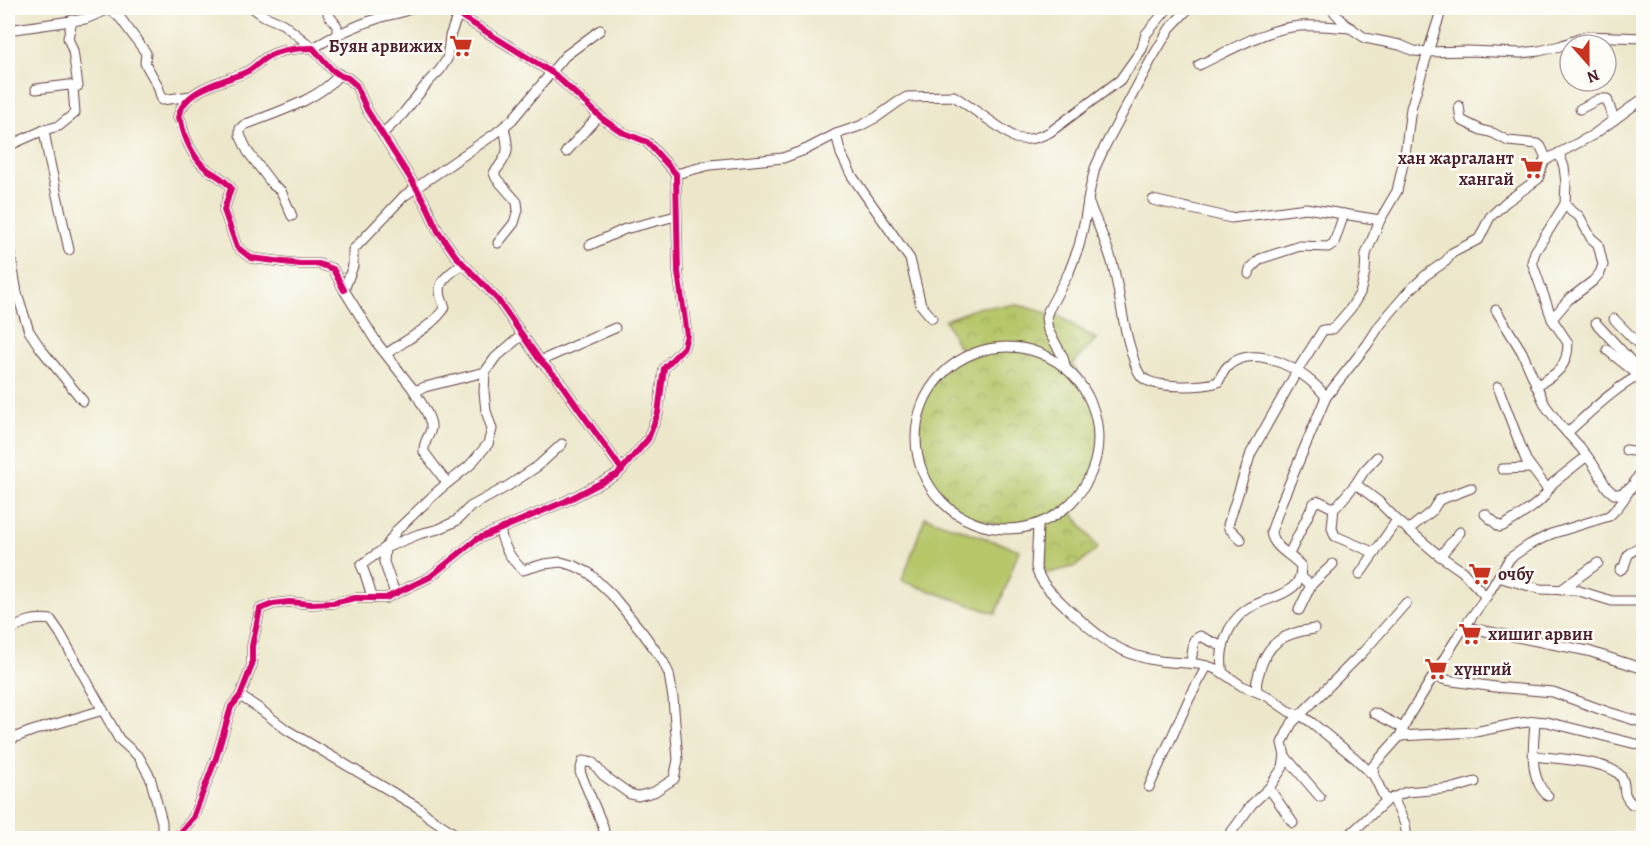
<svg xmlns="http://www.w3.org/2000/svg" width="1651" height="846" font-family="Alegreya,serif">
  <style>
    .park { fill: url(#park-crowns); stroke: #80724a; stroke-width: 1.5 }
    .pitch { fill: #b6c669; stroke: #80724a; stroke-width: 1.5 }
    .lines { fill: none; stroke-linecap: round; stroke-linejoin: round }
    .minor-casing { stroke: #623d43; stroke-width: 11 }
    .minor { stroke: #fff; stroke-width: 9 }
    .cycleway-casing { stroke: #fdfcf7; stroke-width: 10 }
    .cycleway { stroke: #d6006c; stroke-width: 6 }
    .labels { text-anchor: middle; stroke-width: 5; stroke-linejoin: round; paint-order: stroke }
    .poi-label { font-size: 18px; font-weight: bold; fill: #4a1f2b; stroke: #fdfcf7; text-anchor: start }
  </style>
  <defs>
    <pattern id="park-crowns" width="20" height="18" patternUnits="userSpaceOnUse" patternTransform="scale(1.5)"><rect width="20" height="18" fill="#b6c669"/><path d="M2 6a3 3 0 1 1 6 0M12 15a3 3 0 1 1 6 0" fill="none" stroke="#96a057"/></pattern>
  </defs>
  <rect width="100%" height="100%" fill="#fdfcf7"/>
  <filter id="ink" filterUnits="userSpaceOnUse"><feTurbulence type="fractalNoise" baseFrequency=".0167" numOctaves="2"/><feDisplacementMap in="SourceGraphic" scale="12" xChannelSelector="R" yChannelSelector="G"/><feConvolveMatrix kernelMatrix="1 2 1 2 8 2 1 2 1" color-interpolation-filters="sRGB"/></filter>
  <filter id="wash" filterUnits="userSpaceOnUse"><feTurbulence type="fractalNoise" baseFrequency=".008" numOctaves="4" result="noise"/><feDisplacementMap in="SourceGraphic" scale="24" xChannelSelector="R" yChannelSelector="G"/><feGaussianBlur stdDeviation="1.35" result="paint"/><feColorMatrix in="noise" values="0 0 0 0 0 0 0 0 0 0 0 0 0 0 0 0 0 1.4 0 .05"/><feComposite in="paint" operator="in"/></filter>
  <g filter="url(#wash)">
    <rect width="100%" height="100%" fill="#ece7ca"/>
    <path class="park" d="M1018,305L1059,316L1096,339L1072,365C1081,376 1092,391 1096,405C1104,429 1102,466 1089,488C1084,496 1075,502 1069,508L1098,548L1076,566L1045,574L1038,524C1031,525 1023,528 1016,529C1008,529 997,525 989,522C984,521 977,519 972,517C931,499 911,453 921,411C926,386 945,368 960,350L945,320L980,307Z"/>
    <polygon class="pitch" points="925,517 1019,550 996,614 902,581"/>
  </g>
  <g filter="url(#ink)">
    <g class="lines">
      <g class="minor-casing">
        <g id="minor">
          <polyline points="109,8 121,19 146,53 145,63 158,86 162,100 191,96"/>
          <path d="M253,8L264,16L283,24L313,48C335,35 354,26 379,18C389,14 402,14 411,8"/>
          <polyline points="330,8 328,14 337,26 337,34"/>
          <polyline points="1331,8 1345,24 1365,38 1400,45 1414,51 1428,52 1442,8"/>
          <polyline points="8,30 85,19 112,8"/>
          <path d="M1199,65C1229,51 1267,28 1300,26C1317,25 1335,27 1352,28"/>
          <polyline points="36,89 69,85 73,88"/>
          <polyline points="1459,106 1461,120 1481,130 1493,133 1508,141 1538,144 1541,147 1547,160"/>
          <polyline points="1580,109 1599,99 1607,99 1614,120"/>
          <polyline points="44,130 48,154 69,250"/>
          <polyline points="382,134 402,115 429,81 440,70 447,59 450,36 458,14"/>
          <polyline points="836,134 841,154 852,176 910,259 921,305 932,318"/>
          <polyline points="8,146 44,130 59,126 75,113 73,88 78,86 73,51 68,38 72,20"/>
          <polyline points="566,152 599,115"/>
          <path d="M676,174L710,165L783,158L807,149L836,134L860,126L877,117L898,102L907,97L954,96L1015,138C1028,141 1038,138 1050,132L1120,80L1142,49L1146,34L1168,8"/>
          <polyline points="1153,200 1231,218 1306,208 1380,220 1397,191 1405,155 1411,108 1428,52 1468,51 1521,53 1539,51 1560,46 1587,36 1644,38"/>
          <path d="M1088,201C1096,221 1108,246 1113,266C1120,293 1122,321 1130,347C1133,356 1135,370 1142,377C1154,389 1203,387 1218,382C1221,377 1224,369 1228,366C1256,341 1308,372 1326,397L1367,345L1380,325L1407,293L1426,275L1446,261L1452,253L1479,239L1490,217L1506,202L1538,179L1544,161L1593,135L1644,98"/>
          <polyline points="8,210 9,245 17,293 29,331 41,349 83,401"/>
          <path d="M292,216L281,191L273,185L248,152L240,135V129L244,125C272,114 322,99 339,74"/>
          <path d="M498,243L514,223L518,210L517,202L496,178L494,173C510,153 509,151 504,127"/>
          <polyline points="590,245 625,229 676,216"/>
          <polyline points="1249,274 1250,269 1260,259 1300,246 1328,247 1334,243 1344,214"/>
          <path d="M344,290L333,269L319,264H300L251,258L237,247L224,210L231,188C225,179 217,176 208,170C194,160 184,138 181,121L178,118C183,89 222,82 244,73C254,69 259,61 267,57C280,49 299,48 313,48L331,69L341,76L348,78L356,85L367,110L417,189L427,207L438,231L455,255L498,300L539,359L557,378L622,470"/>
          <polyline points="1496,310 1522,352 1545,405 1560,425 1580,447 1593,464 1607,488 1614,494 1620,494 1628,489"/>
          <polyline points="1552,319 1568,300 1593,281 1600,273 1603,265 1598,244 1591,238 1579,216 1572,212 1565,204"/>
          <polyline points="1614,319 1644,350"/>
          <polyline points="1596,323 1643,374"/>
          <polyline points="522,335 495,358 485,372 425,387 418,390 413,389 377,343 344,290 353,266 353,250 404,196 496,133 512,120 565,56 600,30"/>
          <circle cx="1007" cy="438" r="91"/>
          <polyline points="1607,350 1637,374"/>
          <path d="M386,354C404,341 434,326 445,307C433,284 444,278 462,264"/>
          <polyline points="540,361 615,328"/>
          <polyline points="1066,369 1063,357 1048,330 1046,318 1048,311 1069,272 1079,246 1085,219 1090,189 1095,168 1105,146 1151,60 1170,28 1189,8"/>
          <path d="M1536,386C1555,375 1568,368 1568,343L1552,319L1532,262L1535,252L1565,204L1566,183L1564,167L1559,153"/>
          <polyline points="1498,387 1526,460 1548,490 1553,483 1587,456"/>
          <path d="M413,389C418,398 433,419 431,429C429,437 423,442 424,452L447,483"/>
          <path d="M1326,397L1282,501L1271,532C1273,548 1292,555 1301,566C1301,574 1300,582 1293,587C1281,598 1259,600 1246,610C1227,623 1218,651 1223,673L1242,686L1267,696L1290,712L1300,715L1311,722L1355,758L1374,776"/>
          <path d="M1567,433C1586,416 1620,382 1644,374"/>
          <polyline points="1626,450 1639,452 1644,455"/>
          <polyline points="1502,469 1531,468"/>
          <polyline points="1635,480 1644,496"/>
          <polyline points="1355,485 1364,471 1377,457"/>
          <polyline points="1334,507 1332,528 1335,536 1375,553"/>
          <path d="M1485,514L1500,527L1503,526C1516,518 1543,503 1548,490"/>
          <path d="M1038,526L1036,567C1039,583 1055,596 1066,607C1096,634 1118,656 1160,661C1181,664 1205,661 1223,673"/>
          <path d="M500,530C503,545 511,560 523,570L544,564L561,562L575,566L589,573L612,595L643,633L663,661L669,674L673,698L678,760L674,779L654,792L638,796L630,794L603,775L593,763L583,761L580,772L603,826L605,838"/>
          <polyline points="1408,530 1432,511 1439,500 1471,488"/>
          <polyline points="1241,540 1229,528 1228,525 1251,453 1300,366 1323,330 1333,329 1351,308 1360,293 1365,272 1366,254 1380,220"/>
          <polyline points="1289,554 1314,503 1319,501 1331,507 1336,507 1354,486 1357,485 1378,501 1397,520 1436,553 1462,571 1486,597"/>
          <polyline points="1440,556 1460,532"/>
          <path d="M1620,570L1624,567C1628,552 1629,552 1644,545"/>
          <polyline points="1360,574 1397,520"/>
          <polyline points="1301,577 1311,585 1333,564"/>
          <polyline points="1498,577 1540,589 1576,590 1612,601 1638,601 1644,602"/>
          <polyline points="1561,590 1598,563"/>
          <polyline points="395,593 384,562 385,548 397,530 439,490 469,466 488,444 492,429 486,411 484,392 485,372"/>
          <path d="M373,598C368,587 367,576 361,565L385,548L419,534L439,529L456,521L470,507L508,486L538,466L562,444"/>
          <polyline points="1299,610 1311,585"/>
          <polyline points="1465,627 1588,651 1644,669"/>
          <path d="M8,632C24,622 32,617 51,620L60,633L119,739L139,757L150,777L162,822V838"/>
          <polyline points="1191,663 1194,640 1200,636 1223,647"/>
          <polyline points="1434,677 1446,680 1495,687 1553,692 1605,711 1644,723"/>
          <path d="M1258,692C1255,685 1257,680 1259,673C1267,642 1284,633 1314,629"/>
          <polyline points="240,696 257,707 287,730 419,808 428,816 461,838"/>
          <polyline points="1374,713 1403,728"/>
          <path d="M1535,721C1534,741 1530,766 1539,784C1541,789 1545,793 1548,796"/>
          <polyline points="1400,736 1475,732 1514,724 1535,721 1547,722 1644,746"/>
          <polyline points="8,740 32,731 103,710"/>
          <polyline points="1285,756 1320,797"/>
          <path d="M1534,756C1554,759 1612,760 1622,778C1627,788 1620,792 1632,804"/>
          <polyline points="1149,787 1190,697 1207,666"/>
          <polyline points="1269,788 1293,823"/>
          <polyline points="1393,798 1405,824 1407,838"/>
          <polyline points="1386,801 1406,792 1454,788 1475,782"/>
          <polyline points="176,838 193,818 216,758 231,707 240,696 252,665 252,646 260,609 273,604 289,602 312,604 333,603 355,598 386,598 430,577 477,539 566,501 618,474 648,439 658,413 664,368 684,347 687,335 678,272 676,174 647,142 622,132 604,120 554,74 448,8"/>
          <polyline points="1227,838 1252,804 1269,788 1283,767 1285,756 1282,743 1292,723 1364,651 1406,603"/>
          <path d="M1346,838L1386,801L1374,776L1373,766L1400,736L1410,714L1460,633L1486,597L1510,558L1529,545L1551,534L1609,516C1624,503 1633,483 1644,467"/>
        </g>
      </g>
      <use href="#minor" class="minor"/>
      <g class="cycleway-casing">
        <g id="cycleway">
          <path d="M344,290L333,269L319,264H300L251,258L237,247L224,210L231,188C225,179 217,176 208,170C194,160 184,138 181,121L178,118C183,89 222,82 244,73C254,69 259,61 267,57C280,49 299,48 313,48L331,69L341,76L348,78L356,85L367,110L417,189L427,207L438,231L455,255L498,300L539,359L557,378L622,470"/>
          <polyline points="176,838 193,818 216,758 231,707 240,696 252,665 252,646 260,609 273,604 289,602 312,604 333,603 355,598 386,598 430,577 477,539 566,501 618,474 648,439 658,413 664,368 684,347 687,335 678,272 676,174 647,142 622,132 604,120 554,74 448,8"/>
        </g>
      </g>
      <use href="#cycleway" class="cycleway"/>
    </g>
  </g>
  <defs>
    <g id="supermarket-bare" transform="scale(1.8)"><path d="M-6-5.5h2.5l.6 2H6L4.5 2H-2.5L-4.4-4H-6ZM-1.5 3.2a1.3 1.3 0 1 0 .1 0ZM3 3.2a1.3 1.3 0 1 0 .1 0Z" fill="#c8321e" stroke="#fdfcf7" stroke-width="2.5" paint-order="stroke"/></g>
  </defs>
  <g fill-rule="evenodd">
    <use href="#supermarket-bare" x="461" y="46"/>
    <use href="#supermarket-bare" x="1532" y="168"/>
    <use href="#supermarket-bare" x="1480" y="574"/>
    <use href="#supermarket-bare" x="1470" y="634"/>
    <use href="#supermarket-bare" x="1436" y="669"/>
  </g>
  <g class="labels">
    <g class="poi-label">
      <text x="443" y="52" text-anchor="end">Буян арвижих</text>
      <text x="1514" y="164" text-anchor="end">хан жаргалант<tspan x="1514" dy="21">хангай</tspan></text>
      <text x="1498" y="580">очбу</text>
      <text x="1488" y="640">хишиг арвин</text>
      <text x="1454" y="675">хүнгий</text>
    </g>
  </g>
  <rect width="1651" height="846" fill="none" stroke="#fdfcf7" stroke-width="30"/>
  <g transform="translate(1588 63) rotate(159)"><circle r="28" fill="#fdfcf7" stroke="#b5a4a5" stroke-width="1.5"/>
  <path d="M0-4.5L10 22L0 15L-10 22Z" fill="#c8321e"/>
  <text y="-9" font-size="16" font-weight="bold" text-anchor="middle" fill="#4a1f2b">N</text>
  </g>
</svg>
